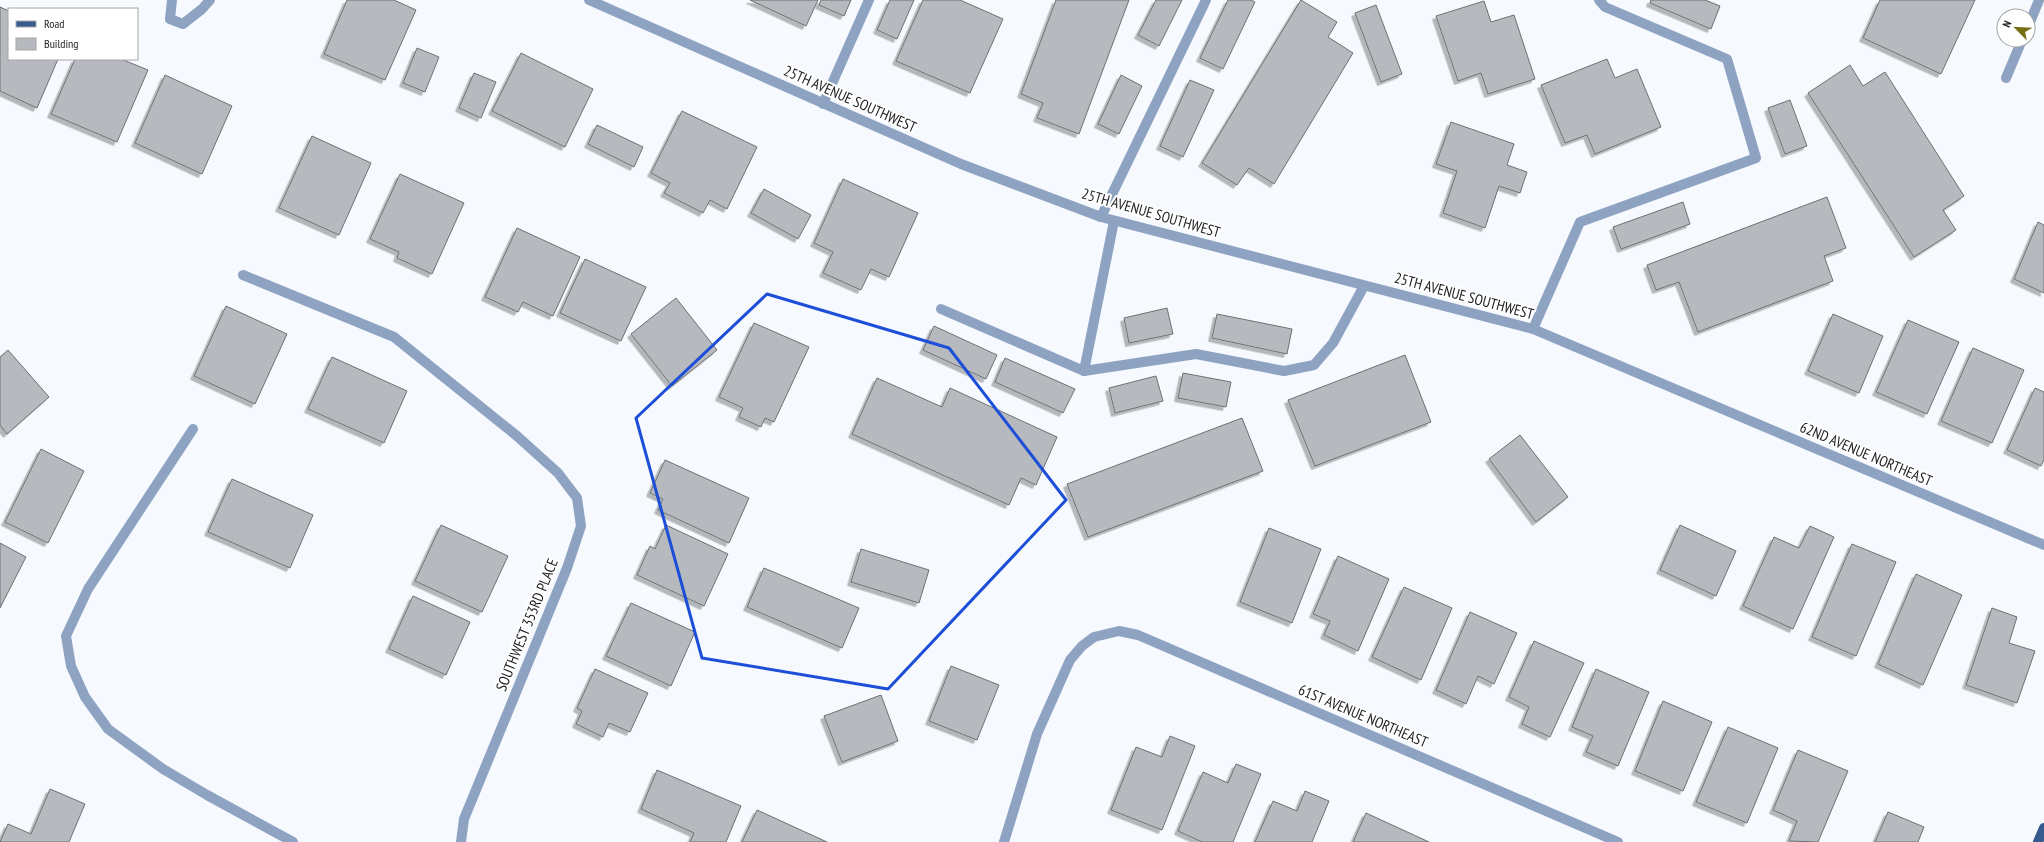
<svg xmlns="http://www.w3.org/2000/svg" width="2044" height="842" font-family="'PT Sans Narrow',sans-serif">
  <style>
    .building { fill: #b6b9be; stroke: #6d7074; filter: url(#shadow) }
    .lines { fill: none; stroke-linecap: round; stroke-linejoin: round }
    .minor { stroke: #8ea3c2; stroke-width: 10 }
    .major { stroke: #375b8f; stroke-width: 10 }
    .marked { fill: none; stroke: #1d4ed8; stroke-width: 3; stroke-linejoin: round }
    .labels { text-anchor: middle; stroke-width: 4; stroke-linejoin: round; paint-order: stroke }
    .street-label { font-size: 15px; fill: #1d1f20; stroke: #fff }
  </style>
  <defs>
    <filter id="shadow"><feDropShadow dx="-3.5" dy="3.5" stdDeviation="0" flood-color="#0004"/></filter>
  </defs>
  <rect width="100%" height="100%" fill="#f6f9fe"/>
  <g class="building">
    <polygon points="347,0 394,0 416,10 385,80 324,54"/>
    <polygon points="750,0 818,0 806,26"/>
    <polygon points="821,0 851,0 844,16 819,5"/>
    <polygon points="890,0 914,0 897,39 877,30"/>
    <polygon points="923,0 960,0 1003,19 970,93 896,61"/>
    <polygon points="1056,0 1129,0 1079,134 1037,118 1043,103 1021,94"/>
    <polygon points="1156,0 1182,0 1159,46 1138,35"/>
    <polygon points="1228,0 1251,0 1255,2 1223,69 1200,58"/>
    <polygon points="1301,0 1337,22 1328,37 1353,53 1274,184 1249,168 1237,185 1202,163"/>
    <polygon points="1651,0 1705,0 1720,6 1711,29 1650,3"/>
    <polygon points="1880,0 1975,0 1941,74 1863,38"/>
    <polygon points="1484,1 1491,22 1514,15 1535,79 1488,94 1481,73 1458,81 1436,16"/>
    <polygon points="1376,5 1402,74 1381,82 1355,13"/>
    <polygon points="0,7 9,11 9,59 58,59 37,108 0,91"/>
    <polygon points="417,48 439,57 425,92 403,83"/>
    <polygon points="521,53 593,89 565,147 492,111"/>
    <polygon points="75,59 121,59 148,70 117,142 51,114"/>
    <polygon points="1607,59 1615,78 1637,69 1661,127 1595,154 1587,135 1565,143 1541,85"/>
    <polygon points="1850,65 1863,86 1885,72 1964,196 1943,210 1956,230 1914,257 1808,93"/>
    <polygon points="474,73 496,82 481,118 459,108"/>
    <polygon points="165,75 232,106 202,174 135,143"/>
    <polygon points="1121,75 1142,86 1119,134 1098,124"/>
    <polygon points="1190,80 1214,90 1183,157 1160,146"/>
    <polygon points="1790,100 1807,146 1785,154 1768,108"/>
    <polygon points="682,111 757,147 727,209 710,200 703,213 664,193 670,183 651,173"/>
    <polygon points="1451,122 1514,144 1507,165 1527,172 1520,193 1499,186 1485,228 1443,213 1457,171 1436,164"/>
    <polygon points="597,125 643,147 634,167 588,144"/>
    <polygon points="312,136 371,163 339,235 279,208"/>
    <polygon points="400,174 464,203 432,274 397,258 399,252 370,239"/>
    <polygon points="843,179 918,213 889,277 871,269 861,290 823,273 833,252 814,243"/>
    <polygon points="764,189 811,215 798,239 751,213"/>
    <polygon points="1827,197 1846,248 1824,256 1833,281 1698,332 1679,282 1656,290 1647,265"/>
    <polygon points="1683,202 1690,224 1621,249 1613,227"/>
    <polygon points="2038,222 2044,225 2044,293 2014,279"/>
    <polygon points="517,228 580,257 553,316 523,302 518,312 485,297"/>
    <polygon points="585,259 646,287 621,341 560,313"/>
    <polygon points="676,298 717,350 672,386 631,334"/>
    <polygon points="226,306 287,334 255,404 194,376"/>
    <polygon points="1167,308 1173,334 1129,343 1124,318"/>
    <polygon points="1217,314 1292,329 1287,354 1212,338"/>
    <polygon points="1833,314 1883,336 1859,393 1808,371"/>
    <polygon points="1908,320 1959,342 1927,414 1876,392"/>
    <polygon points="754,323 809,347 774,422 765,418 761,427 739,417 743,408 719,397"/>
    <polygon points="934,326 997,355 986,379 923,350"/>
    <polygon points="1973,348 2024,370 1992,443 1941,421"/>
    <polygon points="8,350 49,397 7,434 0,425 0,357"/>
    <polygon points="1405,355 1431,422 1315,466 1288,400"/>
    <polygon points="332,357 407,391 384,443 308,409"/>
    <polygon points="1005,358 1075,389 1063,413 995,382"/>
    <polygon points="1183,373 1231,382 1226,407 1178,398"/>
    <polygon points="1156,376 1163,401 1115,413 1109,388"/>
    <polygon points="877,378 942,407 950,388 1057,437 1036,485 1021,478 1009,505 852,434"/>
    <polygon points="2035,388 2044,392 2044,460 2041,466 2007,450"/>
    <polygon points="1242,418 1263,471 1088,537 1067,484"/>
    <polygon points="1520,435 1568,497 1536,522 1489,459"/>
    <polygon points="41,449 84,471 48,543 5,522"/>
    <polygon points="665,460 749,498 729,543 658,510 663,499 650,493"/>
    <polygon points="232,479 313,515 290,568 208,532"/>
    <polygon points="441,525 508,556 482,612 415,581"/>
    <polygon points="666,525 728,554 704,606 637,575 650,546 655,549"/>
    <polygon points="1680,525 1736,551 1716,596 1660,570"/>
    <polygon points="1810,526 1834,537 1793,629 1743,606 1774,537 1799,548"/>
    <polygon points="1269,528 1321,549 1292,623 1240,602"/>
    <polygon points="0,543 26,557 0,608"/>
    <polygon points="1852,544 1896,562 1856,656 1812,637"/>
    <polygon points="861,549 929,570 919,603 851,582"/>
    <polygon points="1338,556 1389,579 1358,651 1324,635 1330,621 1313,614"/>
    <polygon points="764,568 859,608 842,648 747,607"/>
    <polygon points="1916,574 1962,595 1923,685 1878,664"/>
    <polygon points="1404,587 1452,608 1421,680 1372,657"/>
    <polygon points="413,596 470,622 446,675 389,649"/>
    <polygon points="631,603 695,632 671,686 606,656"/>
    <polygon points="1992,608 2017,617 2009,643 2035,651 2017,703 1966,685"/>
    <polygon points="1470,612 1517,633 1494,684 1478,676 1466,704 1436,690"/>
    <polygon points="1534,641 1584,663 1550,737 1522,724 1529,707 1509,697"/>
    <polygon points="951,666 999,685 977,740 929,721"/>
    <polygon points="595,669 648,693 630,732 609,723 603,737 576,724 582,711 577,708"/>
    <polygon points="1596,669 1649,692 1618,766 1586,752 1593,736 1572,727"/>
    <polygon points="881,695 898,741 842,762 824,716"/>
    <polygon points="1663,701 1712,722 1683,791 1635,771"/>
    <polygon points="1728,727 1778,748 1747,823 1696,802"/>
    <polygon points="1170,736 1195,746 1162,830 1111,810 1136,747 1162,757"/>
    <polygon points="1798,750 1848,771 1818,842 1789,841 1797,821 1773,810"/>
    <polygon points="1236,764 1261,774 1233,842 1202,842 1178,831 1203,772 1228,783"/>
    <polygon points="657,770 741,806 726,842 690,842 694,833 641,809"/>
    <polygon points="50,789 85,804 69,842 0,842 8,824 31,834"/>
    <polygon points="1305,791 1329,801 1312,842 1255,842 1273,801 1297,811"/>
    <polygon points="757,810 827,842 742,842"/>
    <polygon points="1888,812 1924,827 1918,842 1875,842"/>
    <polygon points="1366,813 1429,842 1353,842"/>
  </g>
  <g class="lines">
    <g class="minor">
      <polyline points="172,0 170,19 183,24 202,9 210,0"/>
      <polyline points="589,0 961,164 1101,217 1533,329 2044,545"/>
      <polyline points="2028,27 2039,0"/>
      <polyline points="2006,78 2022,40"/>
      <polyline points="823,104 869,0"/>
      <polyline points="1101,217 1206,0"/>
      <polyline points="243,275 394,337 517,436 558,473 577,498 581,526 567,568 464,819 461,842"/>
      <polyline points="941,309 1084,371 1196,354 1284,371 1314,365 1333,343 1364,286"/>
      <polyline points="1533,329 1580,222 1756,158 1727,59 1605,7 1599,0"/>
      <polyline points="1084,371 1114,221"/>
      <polyline points="193,429 88,589 66,636 71,666 85,697 108,729 163,769 207,795 293,842"/>
      <polyline points="1004,842 1037,734 1070,660 1082,646 1094,637 1119,631 1138,635 1618,842"/>
    </g>
    <polyline class="major" points="2038,842 2044,828"/>
  </g>
  <path class="marked" d="M767,294L949,348L1066,500L888,689L702,658L636,418Z"/>
  <g class="labels">
    <g class="street-label">
      <text transform="translate(850 99) rotate(24)" y="5">25TH AVENUE SOUTHWEST</text>
      <text transform="translate(1151 213) rotate(16)" y="5">25TH AVENUE SOUTHWEST</text>
      <text transform="translate(1464 296) rotate(15)" y="5">25TH AVENUE SOUTHWEST</text>
      <text transform="translate(1866 454) rotate(23)" y="5">62ND AVENUE NORTHEAST</text>
      <text transform="translate(527 625) rotate(-68)" y="5">SOUTHWEST 353RD PLACE</text>
      <text transform="translate(1363 716) rotate(23)" y="5">61ST AVENUE NORTHEAST</text>
    </g>
  </g>
  <rect x="8" y="8" width="130" height="52" fill="#ffffff" stroke="#a5a5a6"/>
  <rect x="16" y="21" width="20" height="6" fill="#375b8f" stroke="#a5a5a6"/>
  <text x="44" y="28" font-size="12" fill="#1d1f20">Road</text>
  <rect x="16" y="38" width="20" height="12" fill="#b6b9be" stroke="#a5a5a6"/>
  <text x="44" y="48" font-size="12" fill="#1d1f20">Building</text>
  <g transform="translate(2016 28) rotate(294)"><circle r="19" fill="#ffffff" stroke="#a5a5a6"/>
  <path d="M0-3L7 15L0 10L-7 15Z" fill="#737113"/>
  <text y="-6" font-size="11" font-weight="bold" text-anchor="middle" fill="#1d1f20">N</text>
  </g>
</svg>
